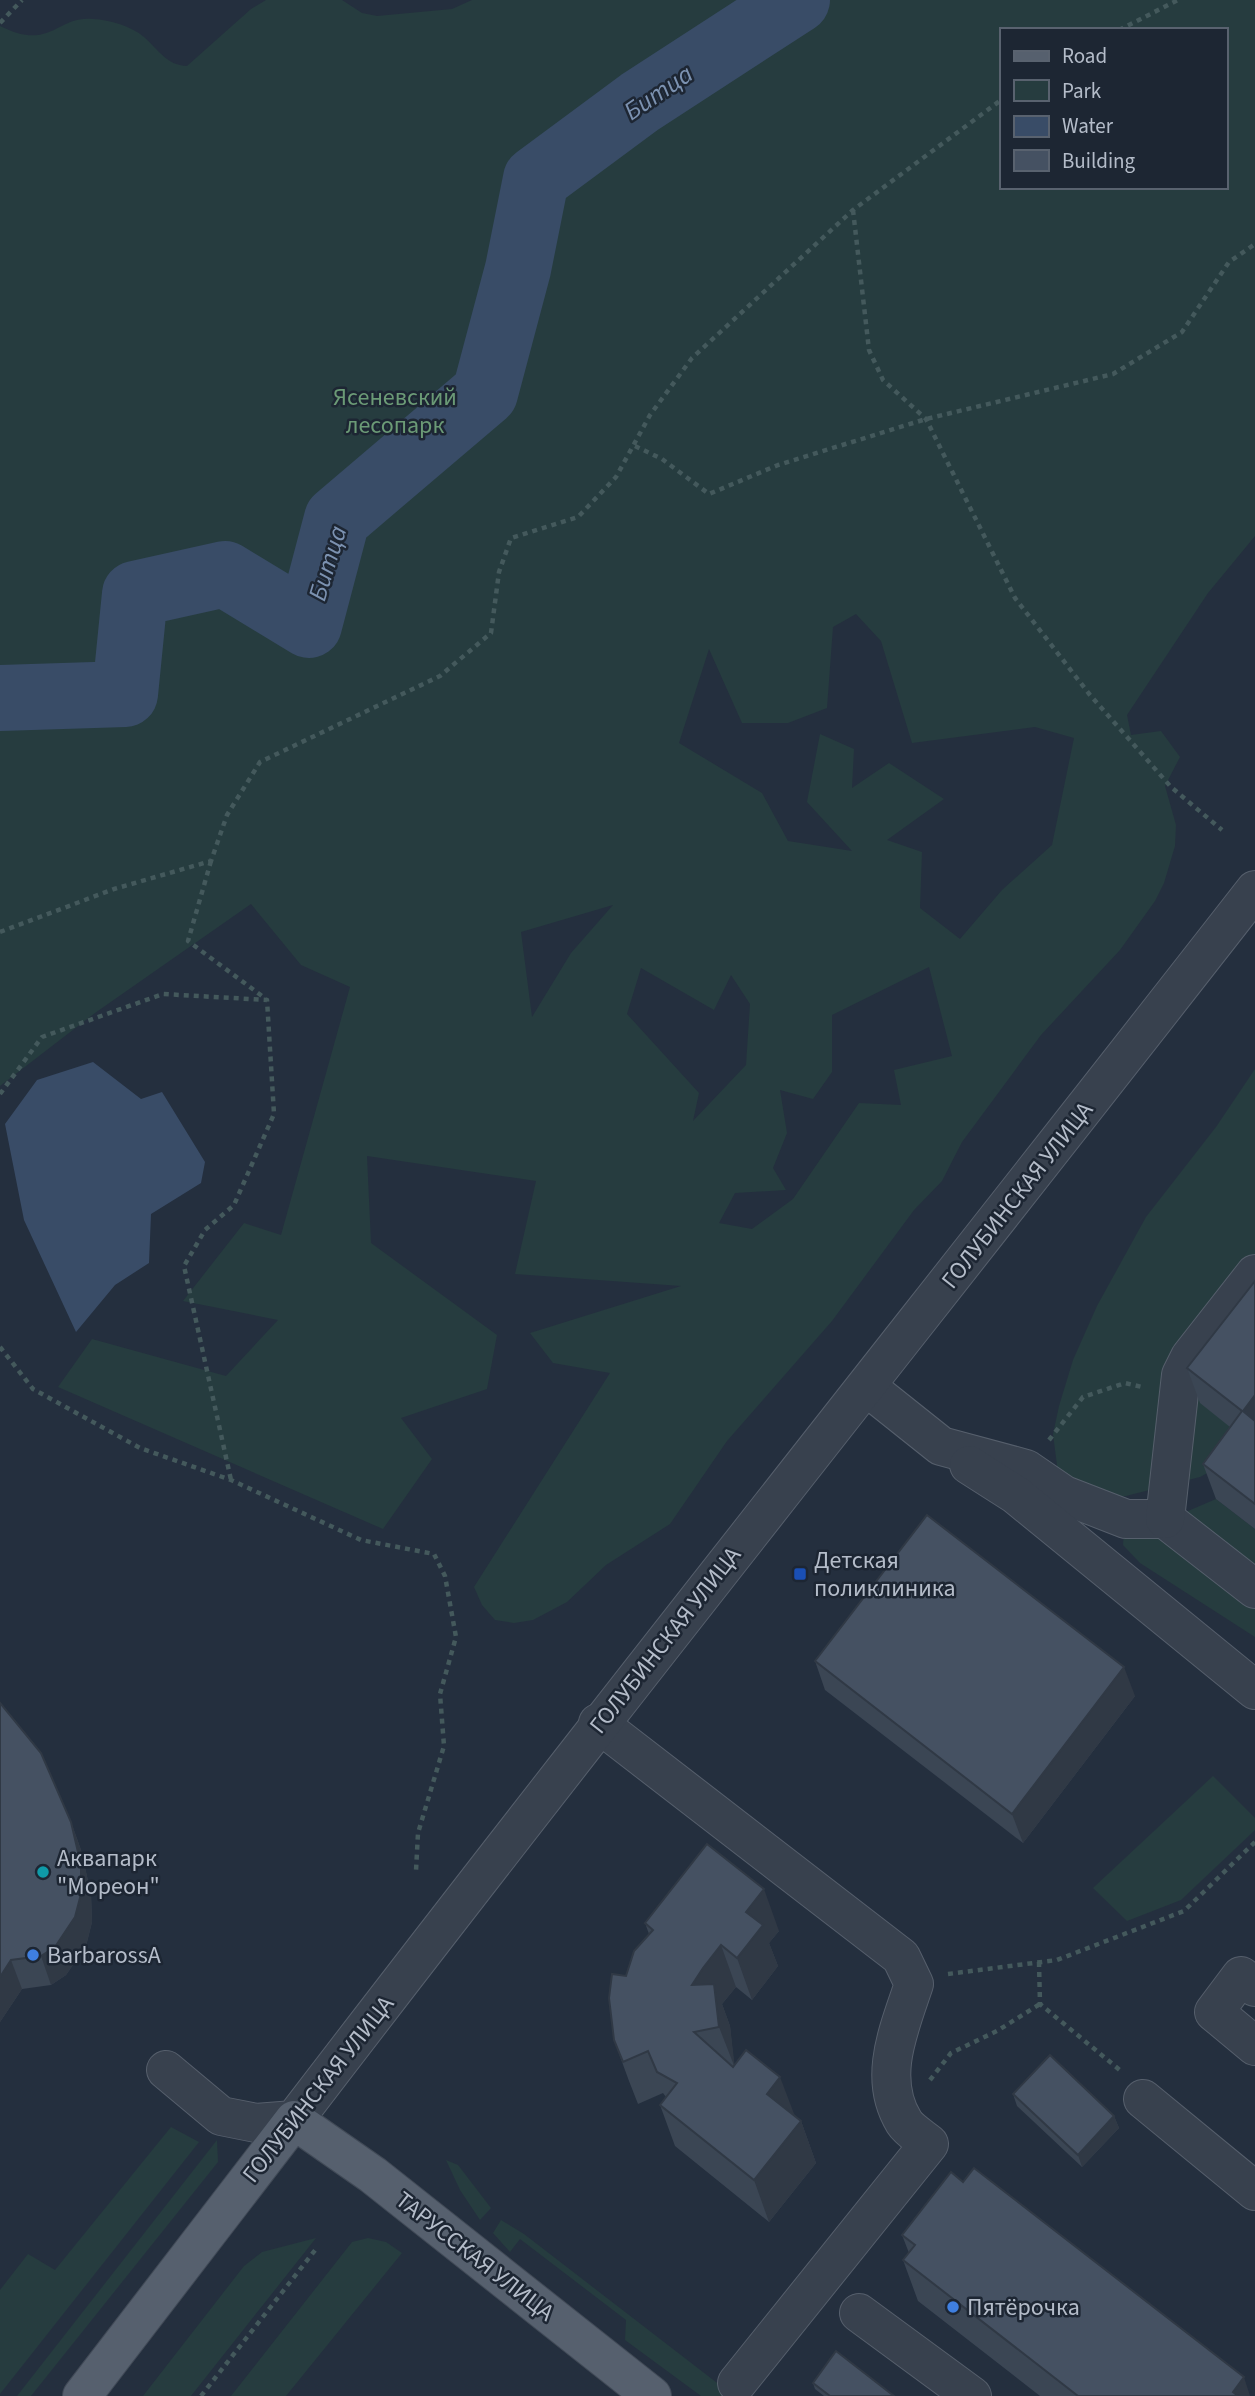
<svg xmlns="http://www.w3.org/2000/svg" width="1255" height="2396" font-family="'Source Sans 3',sans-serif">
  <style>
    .green { fill: #263c3f; fill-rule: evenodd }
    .water { fill: #394c67 }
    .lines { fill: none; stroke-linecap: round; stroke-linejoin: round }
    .river { stroke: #394c67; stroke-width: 66 }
    .minor-casing { stroke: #565f6c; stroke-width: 40 }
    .major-casing { stroke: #414a57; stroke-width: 40 }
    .path { stroke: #44595c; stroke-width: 4.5; stroke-dasharray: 5 5; stroke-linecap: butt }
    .minor { stroke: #38414e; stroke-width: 38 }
    .major { stroke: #56606e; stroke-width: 38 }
    .wall { fill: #3b4654 }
    .shaded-wall { fill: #303945 }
    .building { fill: #455162; stroke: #303945; stroke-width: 2 }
    .transit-dot { fill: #1a4fb4; stroke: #1d2633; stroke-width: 2.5 }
    .culture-dot { fill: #0f9aa8; stroke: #1d2633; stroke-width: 2.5 }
    .shop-dot { fill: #3f7fe0; stroke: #1d2633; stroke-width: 2.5 }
    .labels { text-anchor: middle; stroke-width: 5; stroke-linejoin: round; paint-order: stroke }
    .park-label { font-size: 24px; fill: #6b9a76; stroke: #1d2633 }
    .street-label { font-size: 24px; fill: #b4bcc9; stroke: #1d2633 }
    .poi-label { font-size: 24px; fill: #b4bcc9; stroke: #1d2633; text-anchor: start }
    .water-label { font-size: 26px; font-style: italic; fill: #7c92b1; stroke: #1d2633 }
  </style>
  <rect width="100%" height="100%" fill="#242f3e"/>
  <g class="green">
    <path d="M266,0H342L362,13L377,16L452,9L472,0H1255V536L1208,593L1127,715L1131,735L1161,731L1180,757L1165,786L1176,825L1175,846L1164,883L1155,901L1120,950L1041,1035L962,1142L942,1181L914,1210L832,1321L727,1441L670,1524L606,1565L567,1602L533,1620L514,1623L495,1620L482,1605L474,1587L610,1373L553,1363L530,1333L681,1286L515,1274L536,1181L367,1156L371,1243L497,1335L487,1389L401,1418L432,1459L383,1529L58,1387L92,1339L226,1376L278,1320L183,1301L244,1223L281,1235L350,987L301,965L251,904L95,1013L0,1086V26C51,52 57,15 93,19C110,20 131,26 144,37C159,50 166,65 187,66L251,9ZM1001,30H1225V187H1001ZM856,614L881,641L912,743L1035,727L1074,738L1052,845L1002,890L960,939L920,908L922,852L887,840L944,799L889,763L852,788L854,749L820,734L807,802L852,851L788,841L762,793L679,743L709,649L742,723H788L827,708L833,627ZM613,905L571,953L532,1017L521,932ZM929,967L952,1056L894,1070L901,1105L859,1103L793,1199L752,1229L719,1223L735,1193L786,1190L773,1168L787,1133L780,1090L813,1099L832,1072V1015ZM641,968L714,1010L731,975L750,1004L746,1065L693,1121L699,1093L627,1014Z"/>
    <polygon points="1255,1069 1255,1447 1200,1477 1126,1496 1100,1498 1058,1473 1053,1434 1059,1406 1073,1360 1097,1306 1146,1217 1216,1127"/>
    <polygon points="1216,1499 1255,1529 1255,1637 1140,1563 1123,1545 1124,1531 1181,1521 1188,1511"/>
    <polygon points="1213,1776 1255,1818 1255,1830 1181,1900 1127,1921 1093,1888"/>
    <polygon points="171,2127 199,2142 0,2394 0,2290 28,2254 55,2270"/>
    <polygon points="217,2140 218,2162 31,2396 17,2396"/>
    <polygon points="446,2160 458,2165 491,2208 480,2220 460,2190"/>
    <polygon points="501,2220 524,2234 734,2396 701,2396 625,2340 626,2320 520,2239 510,2252 493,2233"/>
    <polygon points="316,2238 191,2396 143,2396 244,2266 262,2252"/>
    <polygon points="368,2238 386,2242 402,2253 286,2396 231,2396 352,2242"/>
  </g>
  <polygon class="water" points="93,1062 141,1099 162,1092 205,1162 201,1183 151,1214 149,1263 115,1285 76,1332 24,1220 5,1124 37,1080"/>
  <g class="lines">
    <polyline class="river" points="0,698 125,694 135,594 225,574 309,625 337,519 485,393 518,269 536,179 640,102 797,0"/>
    <g class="minor-casing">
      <g id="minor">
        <polyline points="867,1387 941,1446 1026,1469 1064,1495 1126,1519 1165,1519 1255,1589"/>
        <polyline points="969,1465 1016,1495 1255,1690"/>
        <polyline points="1165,1519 1181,1375 1190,1357 1255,1274"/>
        <path d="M598,1723L901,1957L914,1984C899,2029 877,2078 904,2122C909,2130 922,2138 929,2144L737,2383"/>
        <polyline points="1255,1987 1241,1976 1214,2012 1255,2046"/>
        <path d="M166,2070L221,2116L256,2123L294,2120C610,1707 935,1300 1255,890"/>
        <polyline points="1143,2099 1255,2191"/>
        <polyline points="859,2313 972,2396"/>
      </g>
    </g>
    <g class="major-casing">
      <polyline id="major" points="82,2396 294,2120 373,2175 652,2396"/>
    </g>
    <g class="path">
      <polyline points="0,23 22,0"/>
      <polyline points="1119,30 1178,0"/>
      <polyline points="853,210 869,350 883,380 926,419 1015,598 1090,695 1171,787 1222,830"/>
      <polyline points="635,446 662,459 709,494 778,465 926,419 1113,374 1182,332 1229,262 1255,244"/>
      <polyline points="211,861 188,941 266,999"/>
      <polyline points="0,932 114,889 211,861 227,815 260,762 440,676 491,633 499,572 511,538 578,517 616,477 650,415 692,358 853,210 1001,100"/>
      <polyline points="0,1094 42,1037 163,994 267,1000 274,1114 234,1205 205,1230 184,1266 231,1480"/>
      <polyline points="0,1347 33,1389 140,1448 231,1480 361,1540 434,1554 445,1576 456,1637 440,1694 444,1746 418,1833 416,1871"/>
      <polyline points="1049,1440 1083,1397 1125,1383 1142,1387"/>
      <polyline points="1039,1962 1040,2004 1121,2071"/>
      <polyline points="948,1974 1057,1960 1184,1911 1255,1842"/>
      <polyline points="930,2080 951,2053 997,2031 1040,2004"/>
      <polyline points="201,2396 316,2249"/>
    </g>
    <use href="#minor" class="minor"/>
    <use href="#major" class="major"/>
  </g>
  <g class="wall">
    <polygon points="1255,1281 1255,1529 1216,1499 1203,1464 1230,1427 1200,1403 1187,1368"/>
    <polygon points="815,1661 1135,1696 1023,1843 825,1690"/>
    <polygon points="0,1703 71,1822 81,1850 91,1894 92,1922 86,1946 66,1975 51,1985 22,1989 0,2022"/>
    <polygon points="645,1923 779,1931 769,1943 778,1966 752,2000 736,1987 722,2004 730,2026 734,2065 801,2121 816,2163 769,2222 675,2146 660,2105 666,2097 663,2093 638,2104 629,2081 614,2040 626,1976 649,1934"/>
    <polygon points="1013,2094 1114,2116 1119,2128 1082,2167 1017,2106"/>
    <polygon points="902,2235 1250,2396 1040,2396 918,2301 903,2260 909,2253"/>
    <polygon points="813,2383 894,2396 824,2396 815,2389"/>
  </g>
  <g class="shaded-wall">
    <polygon points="1255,1395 1255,1446 1243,1411"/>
    <polygon points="1124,1667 1135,1696 1023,1843 1012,1814"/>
    <polygon points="71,1822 81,1850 91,1894 92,1922 86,1946 66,1975 51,1985 41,1956"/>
    <polygon points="764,1889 779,1931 769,1943 778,1966 752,2000 737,1958 746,1912"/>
    <polygon points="721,1945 736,1987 722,2004 730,2026 735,2068 719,2027 692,1985 703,1968"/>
    <polygon points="11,1960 22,1989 0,2022 0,1977"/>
    <polygon points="780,2077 796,2119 767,2094"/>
    <polygon points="1114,2116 1119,2128 1082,2167 1078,2155"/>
    <polygon points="801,2121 816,2163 769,2222 754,2180"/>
    <polygon points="1244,2377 1250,2396 1234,2396 1233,2392"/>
  </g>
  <g class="building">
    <polygon points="1255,1281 1255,1395 1243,1411 1255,1421 1255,1504 1203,1464 1242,1411 1187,1368"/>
    <polygon points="927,1515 1124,1667 1012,1814 815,1661"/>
    <polygon points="0,1703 41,1753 71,1822 81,1865 81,1894 75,1917 55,1947 41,1956 11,1960 0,1977"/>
    <polygon points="707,1844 764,1889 746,1912 763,1925 737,1958 721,1945 703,1968 692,1985 714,1984 719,2027 694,2032 733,2067 746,2050 780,2077 767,2094 801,2121 754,2180 660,2105 677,2083 657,2072 648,2051 623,2062 614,2040 609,1998 612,1974 626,1976 634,1951 653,1930 645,1923"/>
    <polygon points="1050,2055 1114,2116 1078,2155 1013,2094"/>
    <polygon points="974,2168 1244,2377 1233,2392 1238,2396 1078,2396 903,2260 915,2245 902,2235 951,2172 963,2182"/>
    <polygon points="836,2351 894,2396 830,2396 813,2383"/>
  </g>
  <rect class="transit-dot" x="793" y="1567" width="14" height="14" rx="3.5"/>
  <circle class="culture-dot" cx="43" cy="1872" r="7"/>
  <g class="shop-dot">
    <circle cx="33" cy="1955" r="7"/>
    <circle cx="953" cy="2307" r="7"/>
  </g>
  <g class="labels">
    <g class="park-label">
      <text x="395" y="405">Ясеневский<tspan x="395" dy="28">лесопарк</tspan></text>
    </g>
    <g class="street-label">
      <text transform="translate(1017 1195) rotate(-52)" y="8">ГОЛУБИНСКАЯ УЛИЦА</text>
      <text transform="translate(665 1640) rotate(-52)" y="8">ГОЛУБИНСКАЯ УЛИЦА</text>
      <text transform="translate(318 2089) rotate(-52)" y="8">ГОЛУБИНСКАЯ УЛИЦА</text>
      <text transform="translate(475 2256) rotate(38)" y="8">ТАРУССКАЯ УЛИЦА</text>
    </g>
    <g class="poi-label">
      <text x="814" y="1568">Детская<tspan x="814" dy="28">поликлиника</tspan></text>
      <text x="57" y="1866">Аквапарк<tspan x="57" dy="28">"Мореон"</tspan></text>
      <text x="47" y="1963">BarbarossA</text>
      <text x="967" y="2315">Пятёрочка</text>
    </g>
    <g class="water-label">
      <text transform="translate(658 92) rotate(-34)" y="9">Битца</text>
      <text transform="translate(327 563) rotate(-73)" y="9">Битца</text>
    </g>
  </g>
  <rect x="1000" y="28" width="228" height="161" fill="#1d2633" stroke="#59626f" stroke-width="2"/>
  <rect x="1014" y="51" width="35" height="10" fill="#56606e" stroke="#59626f" stroke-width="2"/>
  <text x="1062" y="63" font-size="21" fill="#b4bcc9">Road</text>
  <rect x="1014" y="80" width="35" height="21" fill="#263c3f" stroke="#59626f" stroke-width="2"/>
  <text x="1062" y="98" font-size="21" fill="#b4bcc9">Park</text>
  <rect x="1014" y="116" width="35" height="21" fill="#394c67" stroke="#59626f" stroke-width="2"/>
  <text x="1062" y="133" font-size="21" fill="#b4bcc9">Water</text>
  <rect x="1014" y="150" width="35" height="21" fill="#455162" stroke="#59626f" stroke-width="2"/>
  <text x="1062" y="168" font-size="21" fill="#b4bcc9">Building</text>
</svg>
